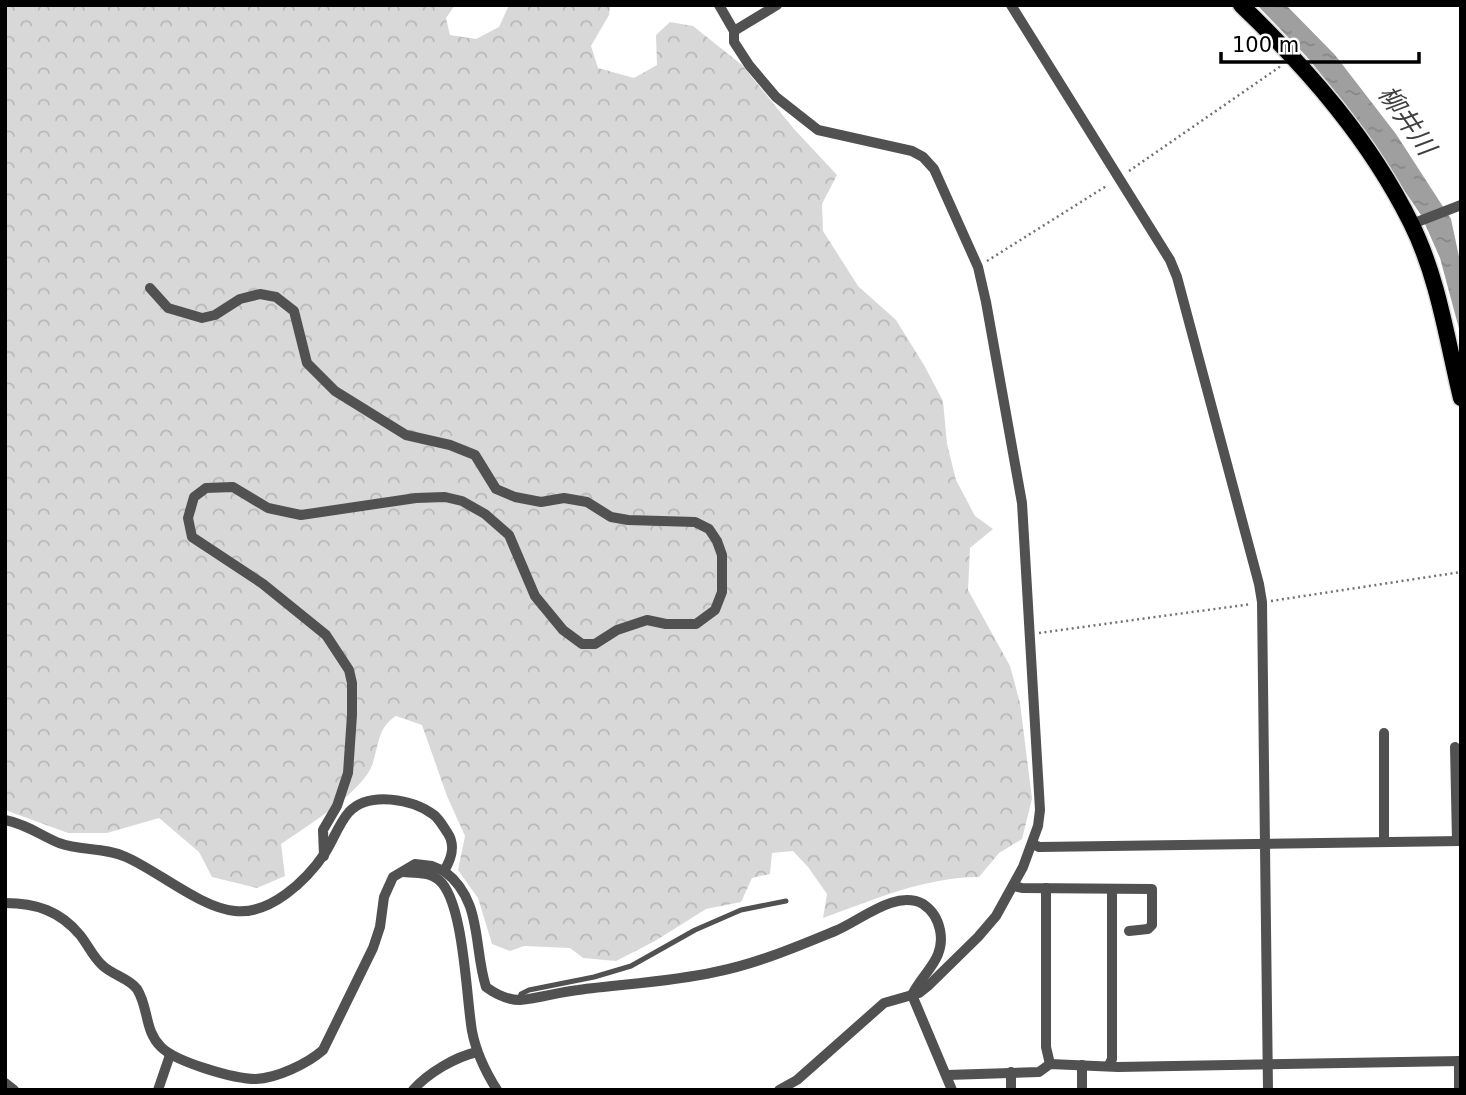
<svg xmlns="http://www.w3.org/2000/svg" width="1466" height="1095" font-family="'DejaVu Sans','Noto Sans JP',sans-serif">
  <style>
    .forest { fill: url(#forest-crowns) }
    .water { fill: url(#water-ripples) }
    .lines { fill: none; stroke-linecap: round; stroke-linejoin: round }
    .primary-casing { stroke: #dbdbdb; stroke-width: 19 }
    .path { stroke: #737373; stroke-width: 2.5; stroke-dasharray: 2 3.5; stroke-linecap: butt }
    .lane { stroke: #515151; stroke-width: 5 }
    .street { stroke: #515151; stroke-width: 10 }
    .primary { stroke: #000; stroke-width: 16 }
    .labels { text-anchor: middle; stroke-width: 7; stroke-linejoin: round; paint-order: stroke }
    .water-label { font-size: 26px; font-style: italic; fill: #404040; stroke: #fff }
  </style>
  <defs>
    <pattern id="forest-crowns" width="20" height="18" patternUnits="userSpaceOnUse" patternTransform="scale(1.75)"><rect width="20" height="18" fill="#d8d8d8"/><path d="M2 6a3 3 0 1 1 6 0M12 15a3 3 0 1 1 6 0" fill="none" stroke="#b8b8b8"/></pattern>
    <pattern id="water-ripples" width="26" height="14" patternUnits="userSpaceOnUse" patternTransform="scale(1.75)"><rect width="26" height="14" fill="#9f9f9f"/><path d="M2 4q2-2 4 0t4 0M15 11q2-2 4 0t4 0" fill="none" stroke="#878787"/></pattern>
  </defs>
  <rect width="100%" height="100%" fill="#fff"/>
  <path class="forest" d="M5,5H455L446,18L450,35L476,39L499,27L509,5H610L609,15L591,46L598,68L634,78L657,65L656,35L670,22L693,26L742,65L794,129L837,175L822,204L823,231L858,286L896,320L924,365L943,401L947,444L956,480L975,516L993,529L970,548L968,590L1010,666L1020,703L1032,799L1022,839L999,853L979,877C924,877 874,900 823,918L827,894L808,867L793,851L772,853L770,874L752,878L741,902L706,909L655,941L616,961L583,958L570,948L524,946L510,951L492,944L478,898L458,870L465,836L447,796L422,725L396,716C372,731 381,757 366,776C344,804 310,824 281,844L285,876L257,888L212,877L199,852L159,818L107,833H68L5,810Z"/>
  <polygon class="water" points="1257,5 1286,5 1335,55 1396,134 1451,219 1461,266 1461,336 1440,258 1421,215 1346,105 1307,57"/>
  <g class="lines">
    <g class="primary-casing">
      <path id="primary" d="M1241,5C1308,69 1370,140 1411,223C1438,277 1447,340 1461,398"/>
    </g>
    <g class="path">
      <polyline points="1129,171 1281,66"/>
      <polyline points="987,261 1108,185"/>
      <polyline points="1271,601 1461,572"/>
      <polyline points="1039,633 1251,604"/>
    </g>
    <polyline class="lane" points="519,1000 521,994 529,990 594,977 631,966 695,930 741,910 786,901"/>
    <g class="street">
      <polyline points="719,5 734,31 734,42 749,65 776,97 818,130 912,151 923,157 934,169 978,267 986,302 1022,503 1040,810 1038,826 1023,867 996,916 978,937 929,985 919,993 884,1003 797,1080 779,1090"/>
      <polyline points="1011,5 1170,260 1177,277 1259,584 1262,602 1268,1090"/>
      <polyline points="734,31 777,5"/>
      <polyline points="1412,224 1461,205"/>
      <polyline points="150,288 168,308 202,318 215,315 240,299 260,294 276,297 294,311 307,363 335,391 406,435 450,445 475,455 496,489 515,497 541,502 564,498 587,502 611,517 628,520 695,522 709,529 717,541 722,555 722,592 715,610 696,624 666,624 647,620 617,630 595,644 582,644 563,630 535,596 509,535 485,514 462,501 445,497 416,498 301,515 268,508 233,487 206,488 194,497 188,518 192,537 263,584 326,635 349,670 352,683 352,715 348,773 337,806 323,830 324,856"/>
      <polyline points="1384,733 1384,842"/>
      <polyline points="1455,747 1457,841"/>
      <path d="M5,820C26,824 40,835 59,843C80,851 105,847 126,857C158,871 201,908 235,911C270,915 306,881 325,853C333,841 339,823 349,812C369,791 413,799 434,815C439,819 443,826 447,832C456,845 452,858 444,871L432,866L415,864L393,877L384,897L380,927L373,948L323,1050C307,1064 277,1078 256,1079C234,1079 176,1062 161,1047C144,1030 149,1008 137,989C129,978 112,975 102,965C93,957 88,945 80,935C60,911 36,903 5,903"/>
      <polyline points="1033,844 1039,847 1461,841"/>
      <path d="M444,871C483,900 473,946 486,987C497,995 508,1000 520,1000C540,998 559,992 578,990C623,984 670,982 715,972C756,964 796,947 835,931C860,921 895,889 923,904C932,910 938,920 940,930C946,959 923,972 912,995"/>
      <path d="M403,872C415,873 429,872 439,880C464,902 466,996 472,1031C476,1052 485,1071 497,1090"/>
      <polyline points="1014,886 1022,888 1152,889 1152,925 1148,929 1129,931"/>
      <polyline points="1046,888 1046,1047 1050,1064"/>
      <polyline points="912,995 952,1090"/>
      <polyline points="1459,1061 1459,1090"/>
      <polyline points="1082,1065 1082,1090"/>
      <polyline points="1109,1065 1112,1059 1112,889"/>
      <polyline points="1011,1072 1011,1090"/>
      <polyline points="947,1075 1039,1072 1050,1064 1118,1067 1461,1061"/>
      <polyline points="5,1083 14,1090"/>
      <polyline points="158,1090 170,1055"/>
      <path d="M413,1090C428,1073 455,1057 477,1052"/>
    </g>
    <use href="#primary" class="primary"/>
  </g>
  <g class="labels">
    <g class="water-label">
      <text transform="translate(1407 120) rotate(55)" y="9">柳井川</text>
    </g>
  </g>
  <rect width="1466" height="1095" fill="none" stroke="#000000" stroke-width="14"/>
  <path d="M1221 52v10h198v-10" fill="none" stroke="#000000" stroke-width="3.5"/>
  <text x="1232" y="52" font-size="21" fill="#000000" stroke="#ffffff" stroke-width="5" paint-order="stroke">100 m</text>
</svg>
